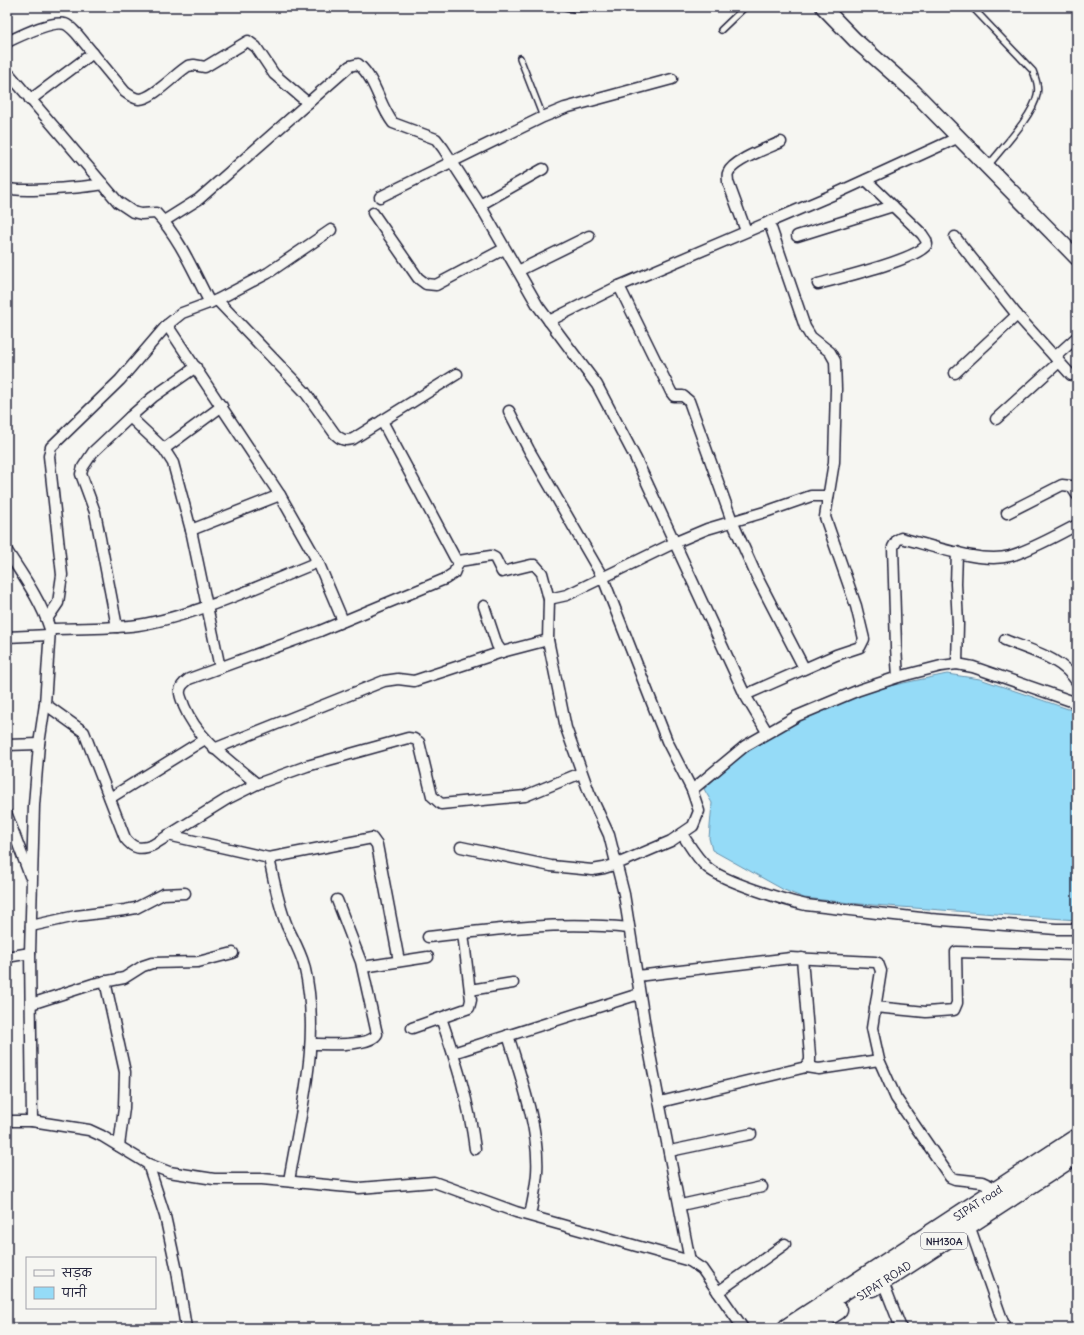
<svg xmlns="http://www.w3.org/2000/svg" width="1084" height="1335" font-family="Delius,'Playpen Sans Deva',sans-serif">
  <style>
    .water { fill: #95dbf7; stroke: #6791ac }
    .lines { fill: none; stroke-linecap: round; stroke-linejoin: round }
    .lane-casing { stroke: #22223b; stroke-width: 8 }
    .street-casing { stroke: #22223b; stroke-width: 13 }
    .secondary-casing { stroke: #22223b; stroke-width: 17 }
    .highway-casing { stroke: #22223b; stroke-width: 21 }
    .lane { stroke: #f6f6f2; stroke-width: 5 }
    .street { stroke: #f6f6f2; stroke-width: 10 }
    .secondary { stroke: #f6f6f2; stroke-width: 14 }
    .highway { stroke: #f6f6f2; stroke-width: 18 }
    .labels { text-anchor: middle; stroke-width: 4; stroke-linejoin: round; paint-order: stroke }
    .shield { fill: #f6f6f2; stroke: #626272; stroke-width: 1 }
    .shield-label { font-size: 10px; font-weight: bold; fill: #22223b }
    .street-label { font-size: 11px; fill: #22223b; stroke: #f6f6f2 }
  </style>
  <rect width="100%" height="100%" fill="#f6f6f2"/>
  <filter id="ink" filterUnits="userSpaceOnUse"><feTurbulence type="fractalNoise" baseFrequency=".025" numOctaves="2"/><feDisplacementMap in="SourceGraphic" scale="8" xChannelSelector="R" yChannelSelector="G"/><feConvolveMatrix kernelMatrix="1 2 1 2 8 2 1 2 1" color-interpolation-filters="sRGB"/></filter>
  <g filter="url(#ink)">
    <polygon class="water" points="947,674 980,679 1077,712 1077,920 860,904 804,898 784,890 712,850 709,838 712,803 704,789 745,751 777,731 827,707 870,690"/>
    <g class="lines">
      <g class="lane-casing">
        <g id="lane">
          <polyline points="565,7 575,9 591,7"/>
          <path d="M973,8L1033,71C1036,79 1039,87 1037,95C1033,116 1001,149 988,166"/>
          <polyline points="721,30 745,7"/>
          <polyline points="520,58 543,117"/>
        </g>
      </g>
      <g class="street-casing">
        <g id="street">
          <path d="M7,42C20,36 51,20 65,24C70,26 73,30 77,34L125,92C129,95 133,98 139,99C153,99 175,74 188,66L194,65L205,67L248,41L256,47L274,74L308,103"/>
          <path d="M10,75L118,202L133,212L141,214L156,213C180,238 194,273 210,303"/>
          <polyline points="30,100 93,53"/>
          <path d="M7,188C19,193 87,187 103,184"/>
          <polyline points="380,197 543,117 565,108 672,79"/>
          <polyline points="480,205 543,169"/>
          <polyline points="373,213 418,278 426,284 436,285 504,249"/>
          <path d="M164,221L199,199L350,66L358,64C376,79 379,105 393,123L436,139L443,148L480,205L538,306L597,385L636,459L745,695L767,732"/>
          <path d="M746,231L728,182C728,179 727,175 728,173C733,160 768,148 781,142"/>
          <polyline points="797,236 893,206"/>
          <polyline points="955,237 1017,315 1071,375"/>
          <polyline points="518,271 589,236"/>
          <path d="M818,284C839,278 918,260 927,244L926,240L922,234L866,180"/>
          <polyline points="619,286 671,392 674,396 683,396 689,401 732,521 757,577 804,668"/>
          <path d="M217,300L305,392L335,434C341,440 345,441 353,439L457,374"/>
          <polyline points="549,321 619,286 837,193 957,138"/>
          <polyline points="167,325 280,495 318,562 343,621"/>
          <polyline points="1055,357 1077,337"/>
          <polyline points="955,373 1017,315"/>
          <polyline points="130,417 164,449 173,463 191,530 220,668"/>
          <polyline points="996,419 1059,362"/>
          <polyline points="382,421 455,558 459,561 491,556 495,558 502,572 531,565 535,565 542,573 549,599 548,640 566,728 589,792 609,835 624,894 647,1039 690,1261"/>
          <polyline points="164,449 222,406"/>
          <polyline points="1007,513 1062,485 1071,486 1077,495"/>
          <polyline points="191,530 280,495"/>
          <path d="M7,551C23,576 41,601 50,629L45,704L39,744L34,805L30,953L32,1121"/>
          <polyline points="549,599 567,595 676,542 707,529 768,511 811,496 828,496"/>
          <polyline points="484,606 497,645 502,652 548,640"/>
          <polyline points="47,619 58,603 62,575 49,456 51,447 120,380 167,325 182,313 217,300 268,273 331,230"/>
          <polyline points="117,627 95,512 81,474 83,467 93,452 130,417 153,397 196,367"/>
          <path d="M50,629C79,628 109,629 138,625C196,616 263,584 318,562"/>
          <polyline points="7,637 49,635"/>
          <path d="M1005,640C1031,651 1061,657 1077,682"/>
          <polyline points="957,664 958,624 956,584 957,552"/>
          <path d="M898,677L896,647L893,547L897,540L901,538C930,545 981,564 1010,556C1033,549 1055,536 1077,525"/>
          <polyline points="745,695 836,655 860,647 864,639 856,606 825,517 834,462 836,389 835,361 830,352 811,337 805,327 769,222"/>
          <path d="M45,704L84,732L125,838C133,849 141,850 153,845L227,799L257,784L307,766L408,738L414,739L419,742L432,796L441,804L525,796L581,773"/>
          <polyline points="7,745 39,744"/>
          <polyline points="214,749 384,681 398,679 414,681 502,652"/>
          <path d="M257,784C230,761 198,740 184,706C183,702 179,695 180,691C180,686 185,682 189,679L320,631L445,579L454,573L459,561"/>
          <polyline points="692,790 745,746 797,716 859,690 898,677 941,666 957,664 973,667 1077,703"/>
          <polyline points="110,798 205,739"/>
          <polyline points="7,815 30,876"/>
          <path d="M682,834C690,846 697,859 708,868C725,882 784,900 806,905L930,919L1056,929H1077"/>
          <polyline points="168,835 269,858 372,838 377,845 399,961"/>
          <polyline points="461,847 551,866 592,870 604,868 617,864 671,841 693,826 699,811 692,790 667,741 603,578 529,450 509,411"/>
          <path d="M269,858C274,881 278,904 287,926C293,939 300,951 304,965C322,1038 301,1109 289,1181"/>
          <polyline points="31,926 76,916 125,910 136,908 163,894 185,893"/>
          <path d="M428,937C496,929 561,921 629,928"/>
          <polyline points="7,957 30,953"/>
          <polyline points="363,967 428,957"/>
          <polyline points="637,976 791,958 875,962 878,963 881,971 872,1028 879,1060 896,1098 950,1177 955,1179 982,1182 997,1189"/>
          <polyline points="105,981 125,1072 124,1108 119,1146"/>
          <polyline points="470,990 513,983"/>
          <polyline points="31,1004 93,984 124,978 143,966 152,963 198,962 233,953"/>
          <polyline points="875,1007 926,1012 954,1010 957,1003 956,952 1077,955"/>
          <path d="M441,1018C457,1064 469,1102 475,1149"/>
          <polyline points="412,1028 469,1008 471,1000 463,933"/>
          <path d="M508,1035C520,1075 540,1130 537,1173C536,1187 533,1201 530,1215"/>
          <path d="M311,1044C325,1044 370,1047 377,1034L361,962L337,900"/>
          <polyline points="453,1053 639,994"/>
          <polyline points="806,1067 819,1069 879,1060"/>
          <polyline points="660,1102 806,1067 810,1061 810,1056 802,958"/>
          <polyline points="7,1121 32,1121 89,1130 102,1136 148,1164 169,1172 214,1179 262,1179 359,1188 434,1182 516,1212 690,1261 702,1269 743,1328"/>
          <polyline points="670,1151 751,1134"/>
          <polyline points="148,1164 165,1216 177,1271 186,1328"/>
          <polyline points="681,1205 762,1187"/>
          <polyline points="969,1225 1005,1328"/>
          <polyline points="881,1277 901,1328"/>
          <polyline points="718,1292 785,1244"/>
        </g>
      </g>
      <g class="secondary-casing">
        <polyline id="secondary" points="823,7 855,40 914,92 1077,258"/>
      </g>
      <g class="highway-casing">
        <g id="highway">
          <polyline points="873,1287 1077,1154"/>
          <path id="s1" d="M787,1328L1077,1138"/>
          <polyline points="810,1328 838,1310"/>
        </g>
      </g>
      <use href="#lane" class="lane"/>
      <use href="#street" class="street"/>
      <use href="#secondary" class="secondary"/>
      <use href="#highway" class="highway"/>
    </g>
  </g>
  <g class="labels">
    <rect class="shield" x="921" y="1233" width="46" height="16" rx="3"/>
    <g class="shield-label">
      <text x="944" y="1245">NH130A</text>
    </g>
    <g class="street-label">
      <text dy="4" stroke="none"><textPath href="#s1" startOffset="228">SIPAT road</textPath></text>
      <text transform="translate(884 1281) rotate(-33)" y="4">SIPAT ROAD</text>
    </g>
  </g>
  <rect width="1084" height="1335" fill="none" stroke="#f6f6f2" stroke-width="24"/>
  <rect x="12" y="12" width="1060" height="1311" fill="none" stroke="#22223b" stroke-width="1.5" filter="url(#ink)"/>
  <rect x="26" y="1257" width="130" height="52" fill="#f6f6f2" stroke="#a1a1a9"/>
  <rect x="34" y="1270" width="20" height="6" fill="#f6f6f2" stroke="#a1a1a9"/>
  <text x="62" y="1277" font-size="12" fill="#22223b">सड़क</text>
  <rect x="34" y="1287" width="20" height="12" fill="#95dbf7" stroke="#a1a1a9"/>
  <text x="62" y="1297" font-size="12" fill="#22223b">पानी</text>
</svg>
